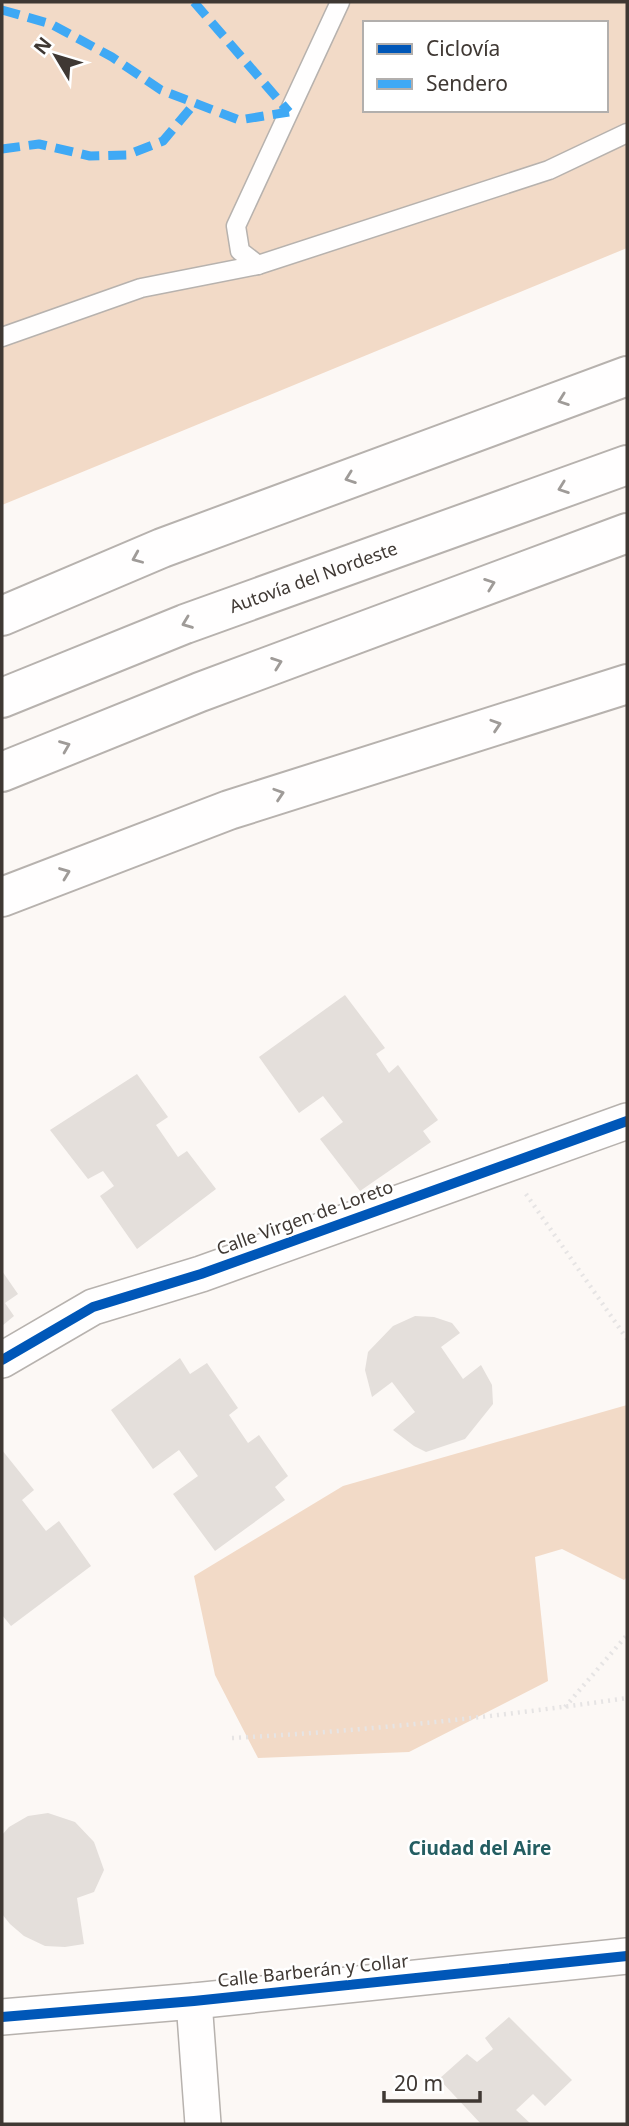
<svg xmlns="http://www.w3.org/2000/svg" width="629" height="2126" font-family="'Noto Sans',sans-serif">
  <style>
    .green { fill: #f2dac7; fill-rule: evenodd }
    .building { fill: #e4dfdb }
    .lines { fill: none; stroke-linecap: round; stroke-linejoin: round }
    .lane-casing { stroke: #b7b2ae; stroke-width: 21 }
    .street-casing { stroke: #b7b2ae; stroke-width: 38 }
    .highway-casing { stroke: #b7b2ae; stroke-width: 42 }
    .path { stroke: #e6e4e4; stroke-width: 4.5; stroke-dasharray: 2 5; stroke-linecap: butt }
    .lane { stroke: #fffefe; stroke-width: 18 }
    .street { stroke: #fffefe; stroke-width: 35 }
    .highway { stroke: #fffefe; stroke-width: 38 }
    .quiet { stroke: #3fa9f5; stroke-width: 9; stroke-dasharray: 18 9; stroke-linecap: butt }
    .cycleway-casing { stroke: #fff; stroke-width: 15 }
    .cycleway { stroke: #0057b8; stroke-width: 10 }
    .oneway { stroke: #9f9b98 }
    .labels { text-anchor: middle; stroke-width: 5; stroke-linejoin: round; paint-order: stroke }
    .street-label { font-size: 18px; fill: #3f3833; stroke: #fff }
    .neighbourhood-label { font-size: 19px; font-weight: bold; fill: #235d61; stroke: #fff }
  </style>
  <rect width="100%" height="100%" fill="#fcf8f5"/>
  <g class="green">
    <path d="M2,2H627V248L2,505ZM365,23H606V110H365Z"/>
    <polygon points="627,1405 627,1577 624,1580 562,1549 535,1557 548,1681 409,1752 258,1758 215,1675 194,1576 343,1486"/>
  </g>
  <g class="building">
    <polygon points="345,995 385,1048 376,1054 389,1073 398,1065 438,1120 423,1131 431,1142 360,1191 320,1139 343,1122 323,1096 299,1113 259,1057"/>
    <polygon points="137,1074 168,1117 156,1125 178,1157 187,1151 216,1189 137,1249 100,1196 114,1186 103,1171 88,1179 50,1130"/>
    <polygon points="2,1271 18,1294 5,1303 14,1316 2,1326"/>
    <polygon points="415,1316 434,1317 452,1323 460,1333 441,1347 463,1379 481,1365 492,1385 493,1404 465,1439 426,1452 414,1446 393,1430 415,1412 392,1382 372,1397 365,1370 368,1352 393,1326"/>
    <polygon points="180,1358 190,1374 207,1363 238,1408 229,1415 248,1443 259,1435 288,1476 275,1487 285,1500 215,1551 173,1494 198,1476 179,1450 153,1469 111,1410"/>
    <polygon points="2,1450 34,1490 22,1500 46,1531 59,1521 91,1566 11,1626 2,1615"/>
    <polygon points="48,1813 75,1822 94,1842 104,1870 94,1892 77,1898 84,1944 65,1947 45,1946 24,1936 10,1924 2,1914 2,1835 9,1827 28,1816"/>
    <polygon points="509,2017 572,2080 545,2106 533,2094 516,2110 531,2124 481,2124 439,2079 467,2054 477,2062 493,2049 485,2038"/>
  </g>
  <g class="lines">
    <g class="lane-casing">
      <g id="lane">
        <polyline points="258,265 240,251 236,226 340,2"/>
        <polyline points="2,337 141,288 258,265 549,170 627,133"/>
      </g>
    </g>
    <g class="street-casing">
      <g id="street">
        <polyline points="2,1360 93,1307 201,1274 627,1121"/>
        <polyline points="194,2001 203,2124"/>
        <polyline points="2,2017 194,2001 627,1956"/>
      </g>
    </g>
    <g class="highway-casing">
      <g id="highway">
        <polyline points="2,616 162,548 627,376"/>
        <path id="s1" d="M2,698L185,624L627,465"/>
        <polyline points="2,772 200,692 627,533"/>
        <polyline points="2,897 229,810 627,684"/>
      </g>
    </g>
    <g class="path">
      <polyline points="526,1194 627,1339"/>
      <polyline points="565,1707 627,1635"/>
      <path d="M232,1738C365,1731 496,1717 627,1698"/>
    </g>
    <use href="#lane" class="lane"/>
    <use href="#street" class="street"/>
    <use href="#highway" class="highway"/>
    <g class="quiet">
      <polyline points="194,2 289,112"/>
      <polyline points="2,10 51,24 112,57 161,90 239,120 289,112"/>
      <polyline points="2,149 39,144 90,156 127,155 163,141 195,103"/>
    </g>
    <g class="cycleway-casing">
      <g id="cycleway">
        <polyline points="2,1360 93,1307 201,1274 627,1121"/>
        <polyline points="2,2017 194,2001 627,1956"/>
      </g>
    </g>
    <use href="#cycleway" class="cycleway"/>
  </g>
  <defs><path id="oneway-chevron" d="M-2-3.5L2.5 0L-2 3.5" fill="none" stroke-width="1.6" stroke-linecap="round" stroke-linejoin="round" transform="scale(1.75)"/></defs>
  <g class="oneway">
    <use href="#oneway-chevron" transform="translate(563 400) rotate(160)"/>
    <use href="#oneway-chevron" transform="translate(350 478) rotate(160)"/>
    <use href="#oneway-chevron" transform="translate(563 488) rotate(160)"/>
    <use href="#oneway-chevron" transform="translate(137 558) rotate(157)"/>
    <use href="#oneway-chevron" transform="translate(490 584) rotate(-20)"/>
    <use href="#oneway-chevron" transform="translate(187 623) rotate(159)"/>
    <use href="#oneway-chevron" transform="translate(277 663) rotate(-20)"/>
    <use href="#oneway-chevron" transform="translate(496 725) rotate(-18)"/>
    <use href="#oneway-chevron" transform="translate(65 746) rotate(-22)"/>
    <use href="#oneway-chevron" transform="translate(279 794) rotate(-18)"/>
    <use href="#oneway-chevron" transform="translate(65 873) rotate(-21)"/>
  </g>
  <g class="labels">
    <g class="street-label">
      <text dy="6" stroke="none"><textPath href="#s1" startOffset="334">Autovía del Nordeste</textPath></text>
      <text transform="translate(305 1218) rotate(-20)" y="6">Calle Virgen de Loreto</text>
      <text transform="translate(313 1971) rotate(-6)" y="6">Calle Barberán y Collar</text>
    </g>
    <g class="neighbourhood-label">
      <text x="480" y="1855">Ciudad del Aire</text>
    </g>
  </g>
  <rect width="629" height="2126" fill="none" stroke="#3f3833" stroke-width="7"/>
  <rect x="363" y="21" width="245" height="91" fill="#ffffff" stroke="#b2afad" stroke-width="2"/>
  <rect x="377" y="44" width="35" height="10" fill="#0057b8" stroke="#b2afad" stroke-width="2"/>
  <text x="426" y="56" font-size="21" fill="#3f3833">Ciclovía</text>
  <rect x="377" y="79" width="35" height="10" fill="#3fa9f5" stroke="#b2afad" stroke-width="2"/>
  <text x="426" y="91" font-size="21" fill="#3f3833">Sendero</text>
  <g transform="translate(56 56) rotate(308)" stroke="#ffffff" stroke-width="5" paint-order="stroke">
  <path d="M0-5L12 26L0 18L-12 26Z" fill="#3f3833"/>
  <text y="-10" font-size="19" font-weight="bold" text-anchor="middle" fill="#3f3833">N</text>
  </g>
  <path d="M384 2091v10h96v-10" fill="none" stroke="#3f3833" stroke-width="3.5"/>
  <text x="394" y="2091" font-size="21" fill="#3f3833" stroke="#ffffff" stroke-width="5" paint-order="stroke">20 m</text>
</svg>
